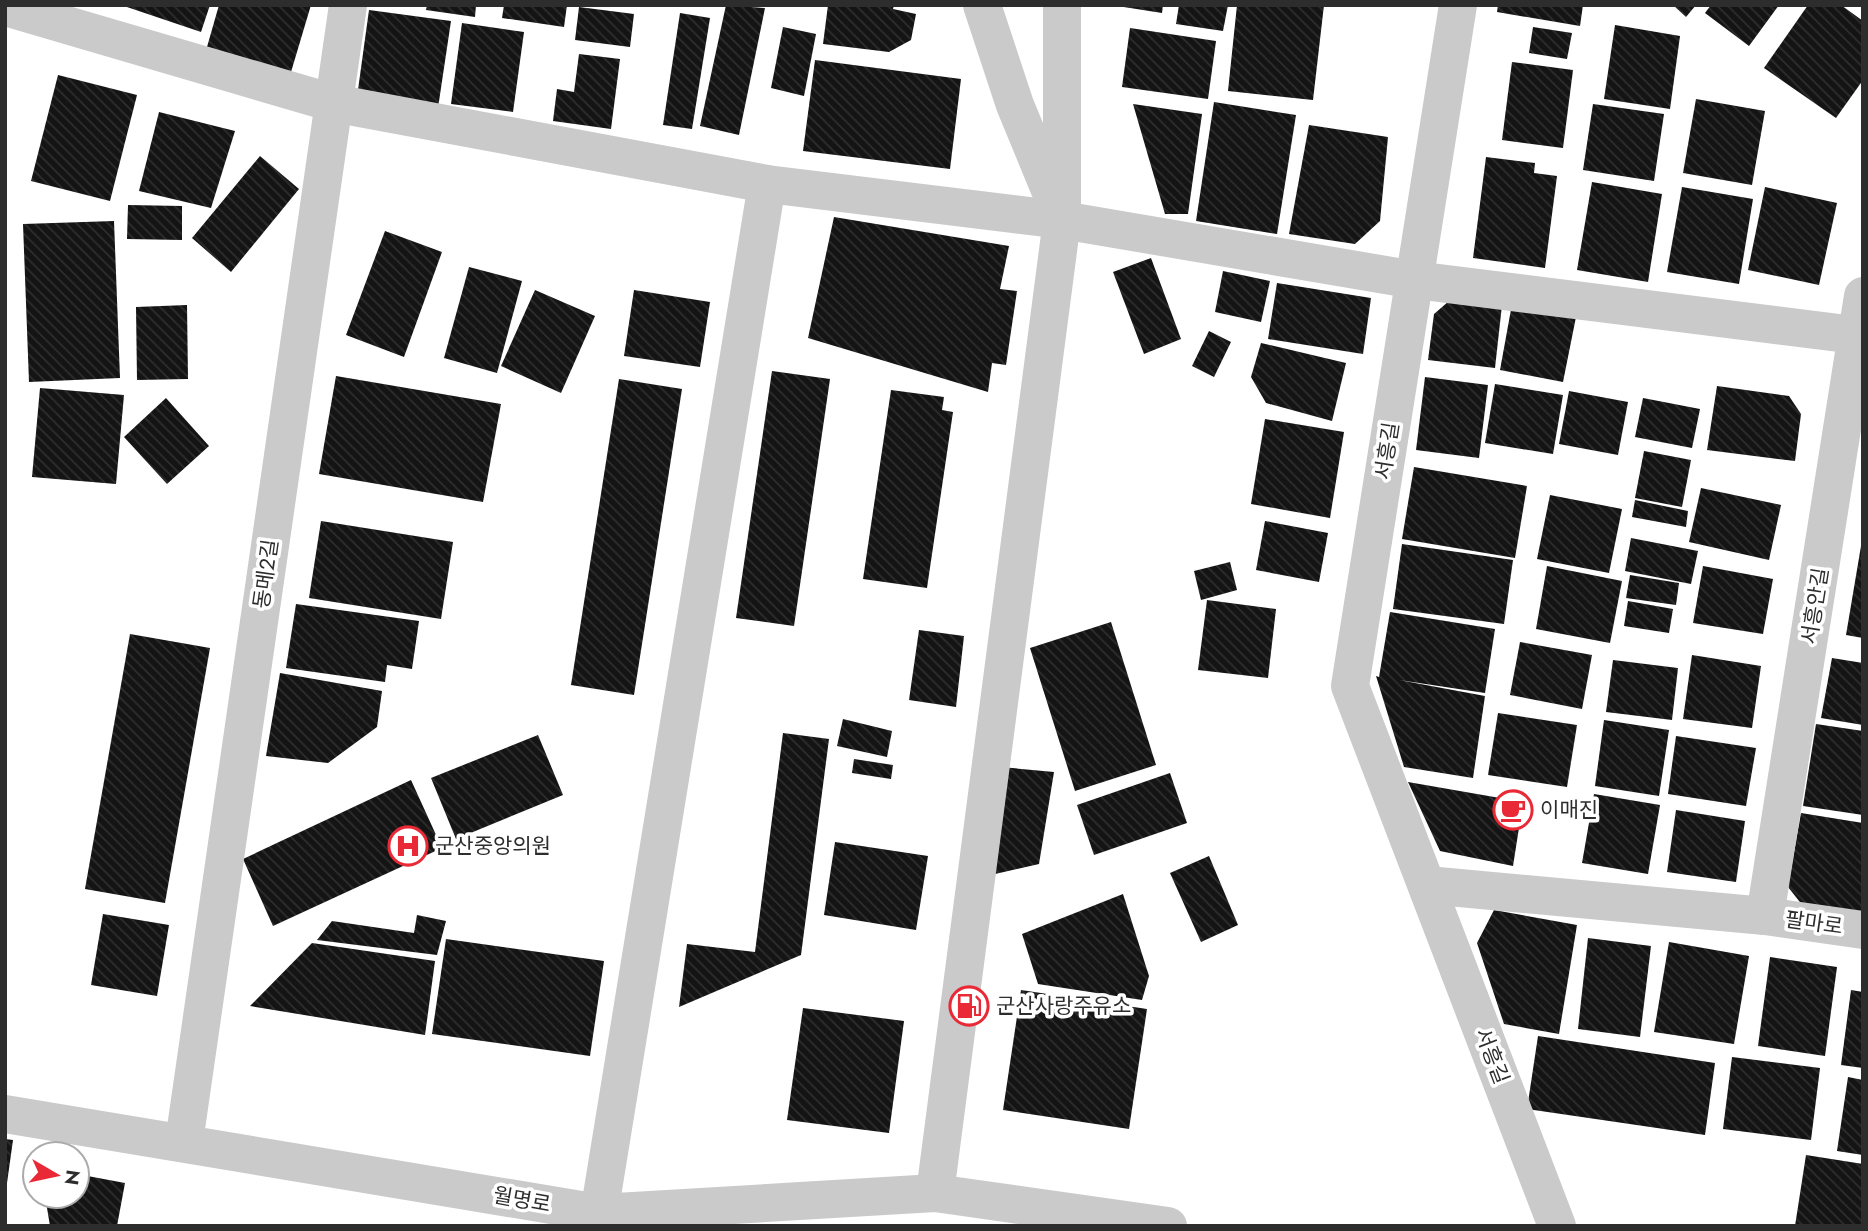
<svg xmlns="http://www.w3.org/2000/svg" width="1868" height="1231" font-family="Jost,'Noto Sans KR',sans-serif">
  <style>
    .building { fill: url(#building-back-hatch) }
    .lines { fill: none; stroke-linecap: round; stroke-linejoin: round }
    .minor { stroke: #cacaca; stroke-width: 38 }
    .tertiary { stroke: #cacaca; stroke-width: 38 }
    .labels { text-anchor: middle; stroke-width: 7; stroke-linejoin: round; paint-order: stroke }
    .street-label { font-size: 21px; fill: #2d2d2d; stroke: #fff }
    .poi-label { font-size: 21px; fill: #2d2d2d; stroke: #fff; text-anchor: start }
  </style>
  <defs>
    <pattern id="building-back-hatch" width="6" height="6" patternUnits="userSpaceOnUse" patternTransform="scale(1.75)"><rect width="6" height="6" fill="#141414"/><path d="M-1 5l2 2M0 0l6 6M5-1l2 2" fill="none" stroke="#2e2e2e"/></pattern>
  </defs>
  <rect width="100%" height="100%" fill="#fff"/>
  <g class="building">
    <polygon points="121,5 210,5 201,32"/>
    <polygon points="219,5 311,5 291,72 207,47"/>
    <polygon points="427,5 476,5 475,17 426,10"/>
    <polygon points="504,5 567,5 564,27 502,18"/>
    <polygon points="726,5 765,8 739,135 700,126"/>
    <polygon points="828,5 894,5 893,9 916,14 911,40 889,52 823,44"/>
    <polygon points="1111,5 1163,5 1162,13"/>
    <polygon points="1179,5 1228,5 1223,31 1176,24"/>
    <polygon points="1237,5 1324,5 1313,100 1228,91"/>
    <polygon points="1498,5 1583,5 1580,26 1497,12"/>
    <polygon points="1673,5 1696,5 1686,17"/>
    <polygon points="1711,5 1779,5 1749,46 1705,13"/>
    <polygon points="1808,5 1841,5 1863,21 1863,80 1836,118 1764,68"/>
    <polygon points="579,7 634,14 630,47 575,40"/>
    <polygon points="369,10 451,21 438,108 357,97"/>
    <polygon points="680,13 710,18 692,129 663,125"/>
    <polygon points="462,23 524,32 513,112 451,104"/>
    <polygon points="1615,25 1680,36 1670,109 1604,99"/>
    <polygon points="783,27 816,34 804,96 771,88"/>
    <polygon points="1533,27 1572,33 1567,59 1529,53"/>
    <polygon points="1130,28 1216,41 1208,99 1122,87"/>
    <polygon points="579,54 620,59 611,129 553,121 557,89 574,92"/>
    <polygon points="815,60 961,79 950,169 803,151"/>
    <polygon points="1512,62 1573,70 1563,148 1502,140"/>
    <polygon points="58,75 137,95 110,201 31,181"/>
    <polygon points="1696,99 1765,111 1752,185 1683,173"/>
    <polygon points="1214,102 1296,115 1277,234 1196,221"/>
    <polygon points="1133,104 1202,114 1188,214 1165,214"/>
    <polygon points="1593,104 1664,114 1654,181 1583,170"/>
    <polygon points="159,112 235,131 211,208 139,191"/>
    <polygon points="1309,125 1388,137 1380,221 1355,244 1289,234"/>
    <polygon points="260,156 299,189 231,272 192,238"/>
    <polygon points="1486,157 1535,163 1534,173 1557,176 1545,268 1473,258"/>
    <polygon points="1592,182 1662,194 1648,282 1577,270"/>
    <polygon points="1682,187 1753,199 1739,284 1667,272"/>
    <polygon points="1765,187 1837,203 1819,285 1748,270"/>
    <polygon points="128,205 182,206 182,240 127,239"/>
    <polygon points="834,217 1009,246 1000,289 1017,291 1006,365 992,363 988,392 808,338"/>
    <polygon points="114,221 120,378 29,382 23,224"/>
    <polygon points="385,231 442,252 404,357 346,335"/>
    <polygon points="1151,258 1181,339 1144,354 1113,272"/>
    <polygon points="469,267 522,281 497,373 444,358"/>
    <polygon points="1223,271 1270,281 1261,322 1215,312"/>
    <polygon points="1277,283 1371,298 1363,354 1268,339"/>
    <polygon points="535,290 595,316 561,393 501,366"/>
    <polygon points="634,290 710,302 700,367 624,356"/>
    <polygon points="1456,295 1502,305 1495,368 1428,360 1434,314"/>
    <polygon points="1512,304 1576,317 1563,382 1500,370"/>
    <polygon points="187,305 188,379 137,380 136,307"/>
    <polygon points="1209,331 1231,342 1214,377 1192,366"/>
    <polygon points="1261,343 1346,363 1332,421 1266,403 1251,377"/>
    <polygon points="772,371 830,379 794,626 736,618"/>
    <polygon points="336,376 501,404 483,502 319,474"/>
    <polygon points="1425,377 1488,385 1479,458 1416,450"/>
    <polygon points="619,379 682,389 634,695 571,685"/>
    <polygon points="1495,384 1563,395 1553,454 1485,443"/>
    <polygon points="1717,386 1789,396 1801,414 1795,461 1707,450"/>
    <polygon points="40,388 124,395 116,484 32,477"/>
    <polygon points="891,390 944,397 942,410 953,412 927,588 863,579"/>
    <polygon points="1569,391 1628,402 1618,455 1559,444"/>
    <polygon points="166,398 209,446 167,484 124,437"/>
    <polygon points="1643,398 1700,409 1692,448 1635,437"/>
    <polygon points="1265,419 1344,432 1330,518 1251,504"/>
    <polygon points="1644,451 1691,460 1682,507 1635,498"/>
    <polygon points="1414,467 1527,486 1515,558 1402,539"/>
    <polygon points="1701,488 1781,505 1769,560 1689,542"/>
    <polygon points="1550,495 1622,509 1609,573 1537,559"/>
    <polygon points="1635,500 1688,511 1686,527 1632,517"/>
    <polygon points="321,521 453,542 441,619 309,598"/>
    <polygon points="1265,521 1328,533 1319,582 1256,570"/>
    <polygon points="1631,538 1698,551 1691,584 1625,571"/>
    <polygon points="1402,544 1513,560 1504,624 1393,609"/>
    <polygon points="1861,546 1863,546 1863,638 1846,635"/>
    <polygon points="1230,562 1237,590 1201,600 1194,571"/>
    <polygon points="1547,566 1622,581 1610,643 1536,629"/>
    <polygon points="1703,566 1773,579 1763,634 1693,623"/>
    <polygon points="1630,575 1679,583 1676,605 1626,598"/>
    <polygon points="1207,600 1276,609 1268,678 1198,670"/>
    <polygon points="1628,601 1673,609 1669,633 1624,626"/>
    <polygon points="296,604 419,621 412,669 387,665 385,682 286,668"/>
    <polygon points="1390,612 1495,629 1485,693 1399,680 1485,696 1473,778 1404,767 1376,676 1379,677"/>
    <polygon points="1111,622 1156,765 1075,791 1030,648"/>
    <polygon points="919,630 964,636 956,707 909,700"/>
    <polygon points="130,634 210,648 165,903 85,889"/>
    <polygon points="1520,642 1592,655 1582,709 1510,695"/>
    <polygon points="1692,655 1761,666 1752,728 1683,719"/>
    <polygon points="1832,658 1863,663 1863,725 1821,718"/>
    <polygon points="1613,660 1678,668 1672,720 1606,712"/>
    <polygon points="280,673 382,691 377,727 328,763 266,756"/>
    <polygon points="1498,713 1577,725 1567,787 1488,775"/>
    <polygon points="843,719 892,731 887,757 837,746"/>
    <polygon points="1604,720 1669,730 1659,796 1595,786"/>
    <polygon points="1816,724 1863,731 1863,815 1803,806"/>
    <polygon points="783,733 829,739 801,955 679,1007 687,944 755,952"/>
    <polygon points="538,735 563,795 456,839 431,778"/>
    <polygon points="1676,736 1756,748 1746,806 1668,794"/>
    <polygon points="854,759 893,765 891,779 852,773"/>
    <polygon points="1001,767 1054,772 1039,864 982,877"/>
    <polygon points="1170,773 1187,823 1094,855 1077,805"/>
    <polygon points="411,780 442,848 273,926 243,859"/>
    <polygon points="1408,782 1523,802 1513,866 1440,851"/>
    <polygon points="1594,794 1660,805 1648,874 1582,863"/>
    <polygon points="1676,810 1745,821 1736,882 1667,872"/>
    <polygon points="1801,813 1863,823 1861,915 1803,906 1788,887"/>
    <polygon points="835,842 928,856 916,930 824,915"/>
    <polygon points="1209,856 1238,925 1201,942 1170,873"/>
    <polygon points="1123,894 1149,976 1142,1000 1038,984 1022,934"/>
    <polygon points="1494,910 1577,925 1559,1034 1504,1024 1477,943"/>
    <polygon points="103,914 169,925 157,996 91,985"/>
    <polygon points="417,915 446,921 437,955 317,940 332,921 414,933"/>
    <polygon points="1588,938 1651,946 1640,1037 1578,1029"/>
    <polygon points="446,939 604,961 590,1056 432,1034"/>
    <polygon points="1669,942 1749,956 1734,1044 1654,1032"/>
    <polygon points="312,943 435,961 425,1035 250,1006"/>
    <polygon points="1770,957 1837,967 1825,1056 1758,1046"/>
    <polygon points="1021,990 1147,1009 1129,1129 1003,1110"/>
    <polygon points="1851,990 1863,992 1863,1068 1841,1065"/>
    <polygon points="803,1008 904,1021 889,1133 787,1120"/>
    <polygon points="1538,1036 1715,1063 1705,1135 1527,1109"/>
    <polygon points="1732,1057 1820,1068 1811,1140 1723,1129"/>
    <polygon points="1848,1077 1863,1080 1863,1155 1837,1151"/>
    <polygon points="5,1139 13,1140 7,1183 5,1183"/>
    <polygon points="1806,1155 1863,1164 1863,1226 1795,1226"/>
    <polygon points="77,1174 125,1183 117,1226 50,1226 45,1196 77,1196"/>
  </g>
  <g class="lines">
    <g class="minor">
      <polyline points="982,5 1015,105 1055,202"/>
      <polyline points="1458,5 1350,686 1557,1226"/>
      <polyline points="5,7 333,103 767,184 1062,220 1415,280 1863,336"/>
      <polyline points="1427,885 1765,916 1863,930"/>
      <polyline points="1765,916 1863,296"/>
      <polyline points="184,1142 348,5"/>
      <polyline points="935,1193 1062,220 1062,5"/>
      <polyline points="597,1226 767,184"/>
    </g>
    <polyline class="tertiary" points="5,1114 599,1213 935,1193 1168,1226"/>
  </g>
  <defs>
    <g id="cafe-ring" transform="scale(2.0125)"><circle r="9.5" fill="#fff" stroke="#ea2937" stroke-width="1.5"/><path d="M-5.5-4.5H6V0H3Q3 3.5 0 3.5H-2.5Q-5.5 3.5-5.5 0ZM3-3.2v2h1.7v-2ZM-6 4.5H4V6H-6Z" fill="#ea2937"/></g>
    <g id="hospital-ring" transform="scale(2.0125)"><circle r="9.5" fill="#fff" stroke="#ea2937" stroke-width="1.5"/><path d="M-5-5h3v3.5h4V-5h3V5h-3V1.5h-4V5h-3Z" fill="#ea2937"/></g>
    <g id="fuel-ring" transform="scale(2.0125)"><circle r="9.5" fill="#fff" stroke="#ea2937" stroke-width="1.5"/><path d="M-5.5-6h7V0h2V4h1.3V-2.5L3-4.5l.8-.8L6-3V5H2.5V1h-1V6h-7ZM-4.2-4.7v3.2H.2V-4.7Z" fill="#ea2937"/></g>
  </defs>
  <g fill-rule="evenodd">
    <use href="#cafe-ring" x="1513" y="810"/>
    <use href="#hospital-ring" x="408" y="846"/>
    <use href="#fuel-ring" x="969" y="1006"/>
  </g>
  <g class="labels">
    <g class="street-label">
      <text transform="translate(1387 451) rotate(-81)" y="7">서흥길</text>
      <text transform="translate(266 574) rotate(-82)" y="7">동메2길</text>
      <text transform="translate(1815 606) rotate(-81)" y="7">서흥안길</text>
      <text transform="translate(1814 923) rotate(8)" y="7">팔마로</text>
      <text transform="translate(1492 1056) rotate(69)" y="7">서흥길</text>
      <text transform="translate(522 1200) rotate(10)" y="7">월명로</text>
    </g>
    <g class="poi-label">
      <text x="1540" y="817">이매진</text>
      <text x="435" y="853">군산중앙의원</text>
      <text x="996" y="1013">군산사랑주유소</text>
    </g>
  </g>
  <rect width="1868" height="1231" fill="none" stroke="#2d2d2d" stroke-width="14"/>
  <g transform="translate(56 1175) rotate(99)"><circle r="33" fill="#ffffff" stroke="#ababab" stroke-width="2"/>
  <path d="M0-5L12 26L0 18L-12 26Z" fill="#ea2937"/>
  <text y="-10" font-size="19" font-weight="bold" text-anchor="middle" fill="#2d2d2d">N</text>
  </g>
</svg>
